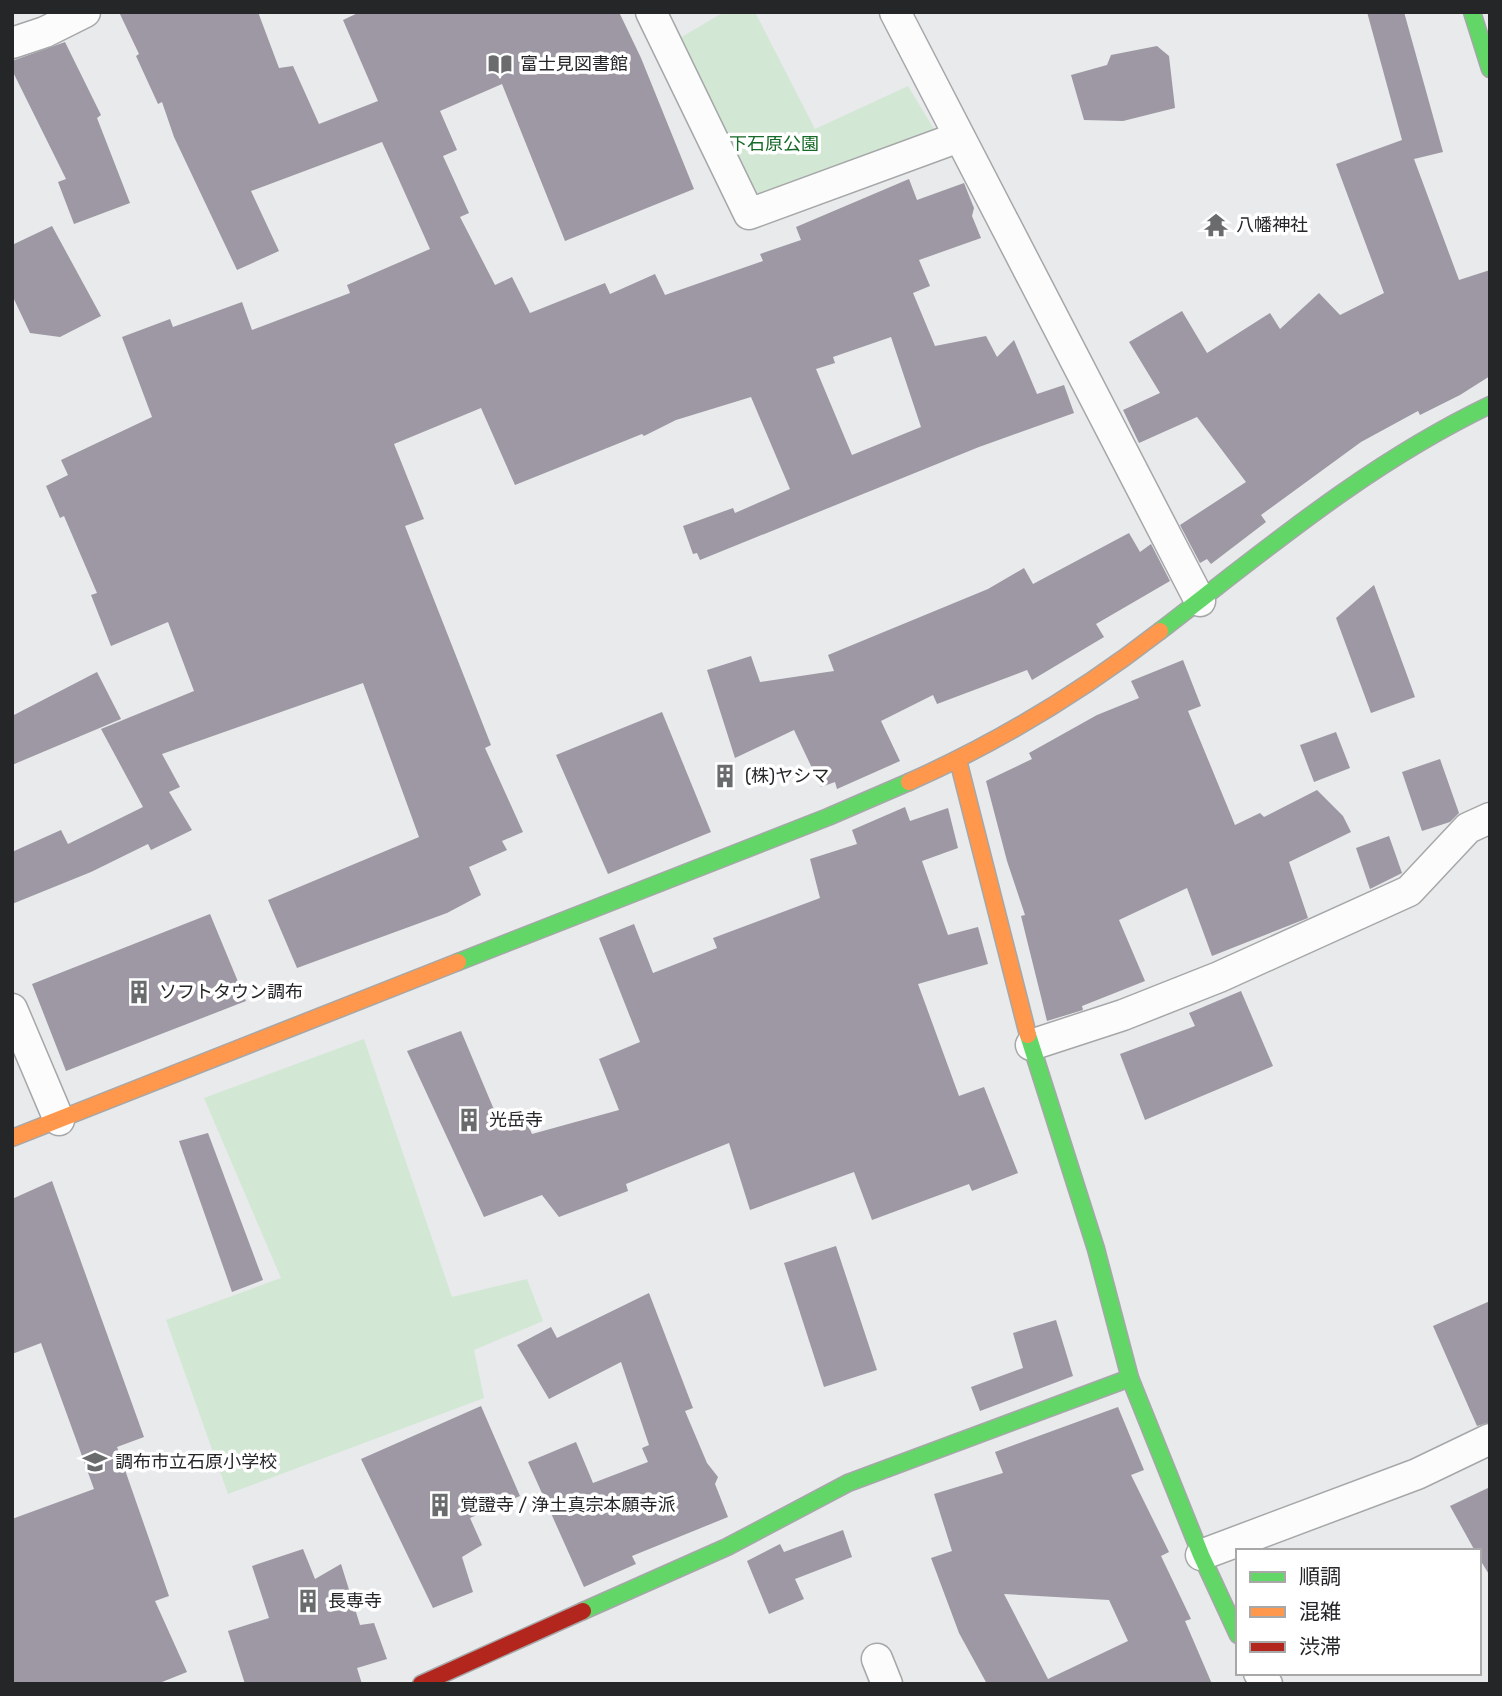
<svg xmlns="http://www.w3.org/2000/svg" width="1502" height="1696" font-family="Rubik,'Noto Sans JP',sans-serif">
  <style>
    .green { fill: #d3e7d5 }
    .building { fill: #9d98a3; fill-rule: evenodd }
    .lines { fill: none; stroke-linecap: round; stroke-linejoin: round }
    .street-casing { stroke: #a6a7a8; stroke-width: 33 }
    .fast-casing { stroke: #a6a7a8; stroke-width: 19 }
    .slow-casing { stroke: #a6a7a8; stroke-width: 19 }
    .jam-casing { stroke: #a6a7a8; stroke-width: 19 }
    .street { stroke: #fcfcfc; stroke-width: 30 }
    .fast { stroke: #63d668; stroke-width: 16 }
    .slow { stroke: #ff974d; stroke-width: 16 }
    .jam { stroke: #b3261e; stroke-width: 16 }
    .labels { text-anchor: middle; stroke-width: 7; stroke-linejoin: round; paint-order: stroke }
    .poi-label { font-size: 18px; fill: #252628; stroke: #fff; text-anchor: start }
    .park-label { font-size: 18px; fill: #146a26; stroke: #fff }
  </style>
  <rect width="100%" height="100%" fill="#e8eaec"/>
  <g class="green">
    <polygon points="724,12 755,12 815,129 908,86 937,134 752,199 680,38"/>
    <polygon points="364,1039 452,1297 527,1279 543,1321 474,1350 484,1398 228,1494 166,1320 281,1278 204,1098"/>
  </g>
  <g class="building">
    <path d="M119,12H258L279,68L293,66L319,124L378,101L343,20L360,12H619L641,58L694,189L565,241L502,84L440,111L457,150L443,156L469,213L460,217L495,285L512,277L530,313L605,283L610,294L655,274L665,295L763,261L760,254L801,240L796,227L909,179L917,200L964,183L974,208L972,216L981,238L919,260L930,286L913,293L935,346L986,336L997,357L1014,340L1037,394L1064,385L1074,413L979,447L700,560L697,553L693,554L683,526L733,508L735,513L790,489L751,397L676,420L644,436L642,434L515,485L481,408L394,444L424,519L405,526L491,745L485,748L523,832L502,841L507,850L469,867L481,895L447,913L297,968L268,900L419,837L363,683L162,754L180,787L169,792L192,830L151,850L148,844L91,872L12,904V852L61,830L68,844L143,807L101,729L194,691L168,622L111,646L91,595L97,593L64,516L60,518L46,486L68,475L61,460L152,417L122,337L170,319L173,327L242,302L252,330L350,293L347,285L430,249L382,142L251,191L279,251L237,270L174,137L162,102L158,104L136,56L139,54ZM891,337L921,427L852,455L816,369L835,363L833,357Z"/>
    <polygon points="1367,12 1404,12 1443,152 1414,159 1459,280 1490,270 1490,376 1460,395 1420,415 1418,411 1361,442 1261,515 1266,522 1211,564 1207,559 1200,563 1180,525 1246,482 1197,417 1139,443 1123,410 1160,393 1129,342 1182,311 1207,353 1270,313 1280,329 1319,293 1340,315 1384,293 1336,164 1402,140"/>
    <polygon points="65,42 101,115 97,118 130,203 74,224 58,182 66,179 12,70 12,61"/>
    <polygon points="1157,46 1169,56 1175,108 1123,121 1084,120 1071,75 1107,65 1111,55"/>
    <polygon points="52,226 101,316 60,337 30,333 12,295 12,245"/>
    <polygon points="1129,533 1140,552 1151,544 1170,581 1096,624 1104,637 1032,680 1027,670 937,704 933,695 881,721 900,761 837,789 835,782 821,787 794,730 735,758 707,670 751,656 760,682 834,671 828,655 988,589 1024,568 1033,584"/>
    <polygon points="1374,585 1415,697 1371,713 1336,618"/>
    <polygon points="1183,660 1201,706 1188,711 1235,825 1260,813 1264,817 1317,790 1343,816 1351,832 1289,862 1308,918 1212,956 1187,888 1119,920 1145,981 1082,1006 1083,1010 1047,1021 1021,916 1025,915 1007,861 986,781 1032,759 1029,753 1097,715 1139,698 1131,681"/>
    <polygon points="97,672 121,719 12,765 12,716"/>
    <polygon points="662,712 711,832 608,874 556,755"/>
    <polygon points="1336,732 1350,768 1314,782 1300,745"/>
    <polygon points="1440,759 1459,813 1450,822 1422,831 1402,772"/>
    <polygon points="905,807 910,821 948,808 958,848 922,861 948,935 978,927 988,964 918,984 959,1096 984,1087 1018,1173 972,1191 969,1184 872,1220 854,1172 750,1210 729,1143 626,1184 628,1191 559,1217 542,1195 484,1217 407,1051 461,1031 500,1124 524,1116 532,1134 619,1110 599,1059 640,1042 599,938 634,924 653,973 717,948 713,938 820,898 810,859 857,844 852,830"/>
    <polygon points="1389,836 1402,873 1370,889 1356,848"/>
    <polygon points="210,914 246,1001 66,1071 32,984"/>
    <polygon points="1241,991 1273,1066 1145,1120 1120,1054 1195,1026 1189,1013"/>
    <polygon points="208,1133 263,1280 232,1292 179,1141"/>
    <polygon points="52,1181 144,1437 117,1447 169,1596 155,1601 187,1672 157,1684 12,1684 12,1519 94,1489 41,1343 12,1354 12,1199"/>
    <polygon points="836,1246 877,1370 824,1387 784,1263"/>
    <polygon points="649,1293 693,1408 685,1411 707,1463 718,1477 715,1484 728,1517 632,1556 636,1564 584,1587 528,1462 576,1442 593,1483 648,1462 642,1448 649,1445 621,1362 549,1399 517,1345 551,1327 557,1338"/>
    <polygon points="1490,1301 1490,1422 1477,1426 1433,1326"/>
    <polygon points="1056,1320 1073,1376 980,1411 971,1387 1023,1368 1013,1333"/>
    <polygon points="481,1406 520,1496 470,1518 482,1545 462,1557 473,1592 433,1608 361,1459"/>
    <path d="M1118,1407L1144,1470L1131,1475L1169,1552L1161,1556L1191,1619L1185,1621L1212,1684H987L959,1633L931,1558L952,1551L934,1494L1003,1473L995,1452ZM1004,1594L1109,1600L1128,1641L1048,1679Z"/>
    <polygon points="1490,1487 1490,1576 1479,1558 1479,1551 1475,1551 1450,1506"/>
    <polygon points="843,1530 852,1557 795,1579 804,1599 769,1614 747,1561 780,1544 784,1552"/>
    <polygon points="303,1549 315,1579 341,1564 360,1625 374,1623 387,1659 357,1668 362,1684 245,1684 228,1631 269,1618 252,1566"/>
  </g>
  <g class="lines">
    <g class="street-casing">
      <g id="street">
        <polyline points="651,12 749,214 959,137"/>
        <polyline points="895,12 1200,601"/>
        <polyline points="12,43 45,32 85,12"/>
        <polyline points="12,1009 59,1120"/>
        <polyline points="1031,1045 1123,1015 1219,977 1409,891 1468,828 1490,818"/>
        <polyline points="1201,1555 1417,1474 1490,1439"/>
        <polyline points="877,1659 887,1684"/>
        <polyline points="1259,1673 1267,1684"/>
      </g>
    </g>
    <g class="fast-casing">
      <g id="fast">
        <polyline points="1472,12 1490,69"/>
        <path d="M1160,631C1268,548 1367,464 1490,405"/>
        <polyline points="458,962 828,817 909,782"/>
        <polyline points="1028,1035 1096,1249 1130,1378 1201,1555 1238,1635"/>
        <polyline points="583,1611 727,1547 848,1483 1130,1378"/>
      </g>
    </g>
    <g class="slow-casing">
      <g id="slow">
        <polyline points="958,760 1028,1035"/>
        <path d="M909,782C997,743 1084,690 1160,631"/>
        <polyline points="12,1138 458,962"/>
      </g>
    </g>
    <g class="jam-casing">
      <polyline id="jam" points="421,1684 583,1611"/>
    </g>
    <use href="#street" class="street"/>
    <use href="#fast" class="fast"/>
    <use href="#slow" class="slow"/>
    <use href="#jam" class="jam"/>
  </g>
  <defs>
    <g id="library-bare" transform="scale(1.89)"><path d="M-6-4Q-3-5.5-.7-3.5V5Q-3 3-6 4ZM6-4Q3-5.5 .7-3.5V5Q3 3 6 4Z" fill="#696b6d" stroke="#fff" stroke-width="2.5" paint-order="stroke"/></g>
    <g id="temple-bare" transform="scale(1.89)"><path d="M0-6L5-2H3V0L6.5 2.5H4V6H1.5V3h-3V6H-4V2.5H-6.5L-3 0V-2H-5Z" fill="#696b6d" stroke="#fff" stroke-width="2.5" paint-order="stroke"/></g>
    <g id="building-bare" transform="scale(1.89)"><path d="M-4-6H4V6H1V3H-1V6H-4ZM-2.5-4.3h1.7v1.8h-1.7ZM.8-4.3h1.7v1.8H.8ZM-2.5-1h1.7V.8h-1.7ZM.8-1h1.7V.8H.8Z" fill="#696b6d" stroke="#fff" stroke-width="2.5" paint-order="stroke"/></g>
    <g id="school-bare" transform="scale(1.89)"><path d="M0-5L7-2L0 1L-7-2ZM-4 1L0 2.5L4 1V4Q0 6-4 4Z" fill="#696b6d" stroke="#fff" stroke-width="2.5" paint-order="stroke"/></g>
  </defs>
  <g fill-rule="evenodd">
    <use href="#library-bare" x="500" y="64"/>
    <use href="#temple-bare" x="1216" y="225"/>
    <use href="#building-bare" x="725" y="776"/>
    <use href="#building-bare" x="139" y="992"/>
    <use href="#building-bare" x="469" y="1120"/>
    <use href="#school-bare" x="95" y="1462"/>
    <use href="#building-bare" x="440" y="1505"/>
    <use href="#building-bare" x="308" y="1601"/>
  </g>
  <g class="labels">
    <g class="poi-label">
      <text x="520" y="70">富士見図書館</text>
      <text x="1236" y="231">八幡神社</text>
      <text x="745" y="782">(株)ヤシマ</text>
      <text x="159" y="998">ソフトタウン調布</text>
      <text x="489" y="1126">光岳寺</text>
      <text x="115" y="1468">調布市立石原小学校</text>
      <text x="460" y="1511">覚證寺 / 浄土真宗本願寺派</text>
      <text x="328" y="1607">長専寺</text>
    </g>
    <g class="park-label">
      <text x="774" y="150">下石原公園</text>
    </g>
  </g>
  <rect width="1502" height="1696" fill="none" stroke="#252628" stroke-width="28"/>
  <rect x="1236" y="1549" width="245" height="126" fill="#ffffff" stroke="#a8a8a9" stroke-width="2"/>
  <rect x="1250" y="1572" width="35" height="10" fill="#63d668" stroke="#a8a8a9" stroke-width="2"/>
  <text x="1299" y="1584" font-size="21" fill="#252628">順調</text>
  <rect x="1250" y="1607" width="35" height="10" fill="#ff974d" stroke="#a8a8a9" stroke-width="2"/>
  <text x="1299" y="1619" font-size="21" fill="#252628">混雑</text>
  <rect x="1250" y="1642" width="35" height="10" fill="#b3261e" stroke="#a8a8a9" stroke-width="2"/>
  <text x="1299" y="1654" font-size="21" fill="#252628">渋滞</text>
</svg>
